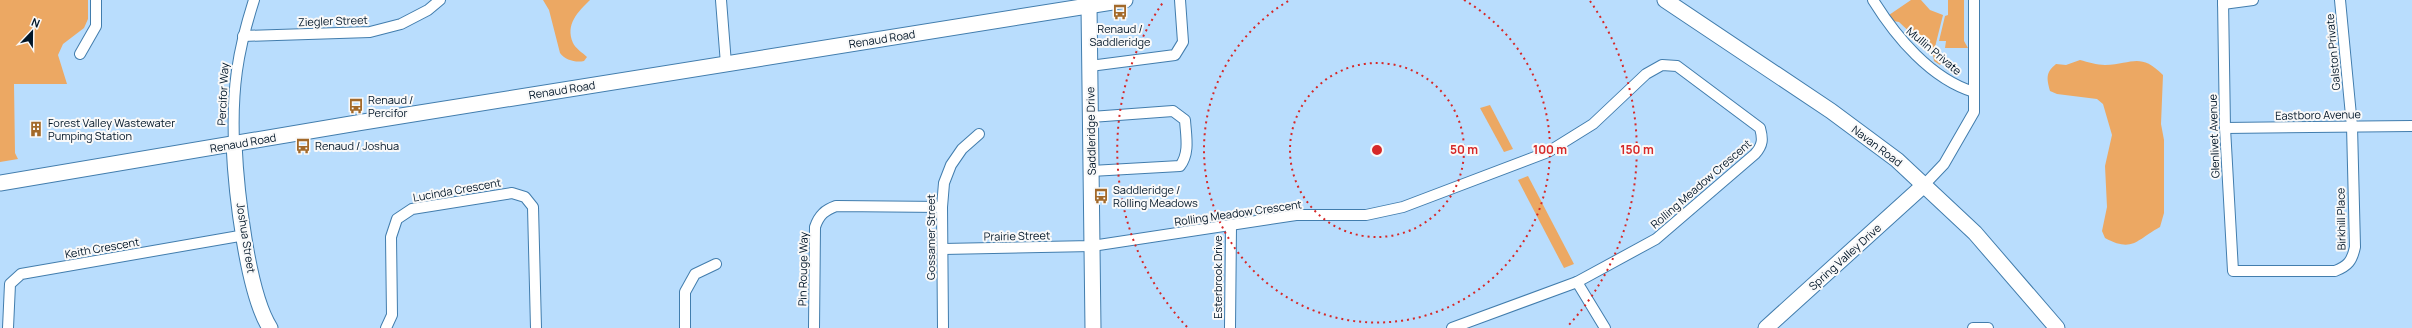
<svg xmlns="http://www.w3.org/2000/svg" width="2412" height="328" font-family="Manrope,sans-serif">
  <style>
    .green { fill: #eca863 }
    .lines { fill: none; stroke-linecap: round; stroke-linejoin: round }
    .street-casing { stroke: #427dad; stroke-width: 12 }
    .secondary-casing { stroke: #427dad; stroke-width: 17 }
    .street { stroke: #fff; stroke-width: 10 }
    .secondary { stroke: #fff; stroke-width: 15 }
    .ring { fill: none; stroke: #d62828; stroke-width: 2; stroke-dasharray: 2 4 }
    .labels { text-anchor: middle; stroke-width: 4; stroke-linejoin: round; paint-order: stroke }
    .street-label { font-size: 11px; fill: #001527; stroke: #f9f9f9 }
    .poi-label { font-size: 11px; fill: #001527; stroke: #f9f9f9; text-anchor: start }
    .centre { fill: #d62828; stroke: #f9f9f9; stroke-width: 2 }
    .ring-label { font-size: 12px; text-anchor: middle; font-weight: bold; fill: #d62828; stroke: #f9f9f9; stroke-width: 4; stroke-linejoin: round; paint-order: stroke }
  </style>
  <rect width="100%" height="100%" fill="#b9ddfd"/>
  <g class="green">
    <polygon points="0,0 88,0 88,19 84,28 63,44 58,55 67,84 14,84 15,153 18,159 0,162"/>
    <path d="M543,0H590C578,12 565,24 573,43C575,48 583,53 587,57L584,61C576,63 565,60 560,53L549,10Z"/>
    <polygon points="1911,0 1921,0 1930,10 1943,15 1934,51 1944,59 1940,65 1934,61 1933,54 1899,22 1893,21 1889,15"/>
    <polygon points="1948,0 1964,0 1964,41 1968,48 1945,48 1946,41 1939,41 1945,16 1948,15"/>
    <path d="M2080,60C2088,62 2097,65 2105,65C2133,64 2140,52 2163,75L2161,124L2164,140V213L2160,227C2136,240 2133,253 2105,238L2102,231L2107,207L2105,166L2112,135L2103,104L2097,99L2057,94L2050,91C2047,79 2045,73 2056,64L2066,65Z"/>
    <polygon points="1490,105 1513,149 1504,152 1480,108"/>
    <polygon points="1528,176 1574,264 1564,268 1518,180"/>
  </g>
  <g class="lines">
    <g class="street-casing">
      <g id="street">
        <polyline points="721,0 726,64"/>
        <path d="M1873,0C1896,37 1931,79 1974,92"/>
        <path d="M2223,0L2225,128L2233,271H2335C2348,266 2352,261 2355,247L2352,126L2340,0"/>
        <polyline points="2223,4 2253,0"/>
        <polyline points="243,36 370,32 401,24 428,10 440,0"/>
        <polyline points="80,54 96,26 96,0"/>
        <polyline points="1090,66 1175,55 1183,42 1180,0"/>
        <path d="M1091,117L1173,111L1185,120C1186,136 1190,153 1180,166L1091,171"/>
        <polyline points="2225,128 2412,126"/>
        <path d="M234,144C232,89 237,53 254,0"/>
        <polyline points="1924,185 1944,164 1974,112 1974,0"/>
        <path d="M943,249L1092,246L1296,215H1366L1403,207L1548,152L1593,124L1646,74L1662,65L1677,66L1760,128C1763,139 1763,145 1755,154L1656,239L1577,282L1452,328"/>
        <polyline points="1577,282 1605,328"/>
        <polyline points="8,328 10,284 21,274 245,235"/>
        <polyline points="386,328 392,315 391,237 397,219 412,209 512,193 525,197 533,207 536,328"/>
        <polyline points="685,328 685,292 695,274 716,264"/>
        <path d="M814,328L815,227C819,215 825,210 836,206L942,207"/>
        <polyline points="943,328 942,207 944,183 951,165 962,149 979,134"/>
        <polyline points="1230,328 1231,226"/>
        <polyline points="1973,328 1988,328"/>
      </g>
    </g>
    <g class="secondary-casing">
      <g id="secondary">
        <polyline points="1665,0 1831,111 1897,160 1975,233 2057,328"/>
        <polyline points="1089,6 1093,328"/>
        <path d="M234,144C236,189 247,292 270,328"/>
        <polyline points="0,183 357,123 1125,0"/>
        <polyline points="1766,328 1924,185"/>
      </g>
    </g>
    <use href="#street" class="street"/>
    <use href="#secondary" class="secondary"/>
  </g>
  <g class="ring">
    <circle cx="1377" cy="150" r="87"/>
    <path d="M1464 0A173 173 0 1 1 1290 0"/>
    <path d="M1187 327A260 260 0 0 1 1164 1M1590 1A260 260 0 0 1 1567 327"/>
  </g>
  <defs>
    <g id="bus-bare" transform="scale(1.2)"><path d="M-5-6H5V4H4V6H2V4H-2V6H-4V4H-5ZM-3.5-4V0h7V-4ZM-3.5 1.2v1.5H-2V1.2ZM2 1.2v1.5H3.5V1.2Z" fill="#a36929" stroke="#f9f9f9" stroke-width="2.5" paint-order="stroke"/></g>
    <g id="building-bare" transform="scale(1.2)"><path d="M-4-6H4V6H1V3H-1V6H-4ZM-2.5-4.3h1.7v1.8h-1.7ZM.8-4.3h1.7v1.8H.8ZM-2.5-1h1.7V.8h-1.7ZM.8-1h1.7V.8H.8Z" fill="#a36929" stroke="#f9f9f9" stroke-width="2.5" paint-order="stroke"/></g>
  </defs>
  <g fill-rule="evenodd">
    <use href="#bus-bare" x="1120" y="12"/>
    <use href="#bus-bare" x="356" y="106"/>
    <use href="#building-bare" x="36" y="129"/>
    <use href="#bus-bare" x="303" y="146"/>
    <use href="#bus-bare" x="1101" y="196"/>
  </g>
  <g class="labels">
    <g class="street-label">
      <text transform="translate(333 21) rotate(-2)" y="4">Ziegler Street</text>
      <text transform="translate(882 39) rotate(-9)" y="4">Renaud Road</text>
      <text transform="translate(1934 51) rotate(40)" y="4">Mullin Private</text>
      <text transform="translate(2333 52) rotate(-95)" y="4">Galston Private</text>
      <text transform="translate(562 90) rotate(-9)" y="4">Renaud Road</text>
      <text transform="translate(223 94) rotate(-87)" y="4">Percifor Way</text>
      <text transform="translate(2318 115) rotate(-1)" y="4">Eastboro Avenue</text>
      <text transform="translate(1091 131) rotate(-91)" y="4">Saddleridge Drive</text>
      <text transform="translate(2214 136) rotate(-92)" y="4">Glenlivet Avenue</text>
      <text transform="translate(243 143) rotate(-10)" y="4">Renaud Road</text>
      <text transform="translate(1877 146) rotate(37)" y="4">Navan Road</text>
      <text transform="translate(1701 184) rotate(-41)" y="4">Rolling Meadow Crescent</text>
      <text transform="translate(457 190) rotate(-10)" y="4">Lucinda Crescent</text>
      <text transform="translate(1238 213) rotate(-8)" y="4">Rolling Meadow Crescent</text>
      <text transform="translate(2341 219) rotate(-91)" y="4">Birkhill Place</text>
      <text transform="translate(1017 236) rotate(-1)" y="4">Prairie Street</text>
      <text transform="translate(931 237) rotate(-90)" y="4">Gossamer Street</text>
      <text transform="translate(246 238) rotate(81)" y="4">Joshua Street</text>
      <text transform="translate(102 248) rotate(-10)" y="4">Keith Crescent</text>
      <text transform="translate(1845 257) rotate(-42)" y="4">Spring Valley Drive</text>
      <text transform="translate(803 269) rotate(-89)" y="4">Pin Rouge Way</text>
      <text transform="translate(1218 277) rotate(-90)" y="4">Esterbrook Drive</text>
    </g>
    <g class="poi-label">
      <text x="1120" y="33" text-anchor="middle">Renaud /<tspan x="1120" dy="13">Saddleridge</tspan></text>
      <text x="368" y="104">Renaud /<tspan x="368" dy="13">Percifor</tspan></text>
      <text x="48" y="127">Forest Valley Wastewater<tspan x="48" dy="13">Pumping Station</tspan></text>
      <text x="315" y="150">Renaud / Joshua</text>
      <text x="1113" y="194">Saddleridge /<tspan x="1113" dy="13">Rolling Meadows</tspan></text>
    </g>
  </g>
  <circle cx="1377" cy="150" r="6" class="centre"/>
  <g class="ring-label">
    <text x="1464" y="154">50 m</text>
    <text x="1550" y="154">100 m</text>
    <text x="1637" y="154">150 m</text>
  </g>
  <g transform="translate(32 32) rotate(22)" stroke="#f9f9f9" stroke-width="3" paint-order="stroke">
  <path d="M0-3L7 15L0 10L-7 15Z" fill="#001527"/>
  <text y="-6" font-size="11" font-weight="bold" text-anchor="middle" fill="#001527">N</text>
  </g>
</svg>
